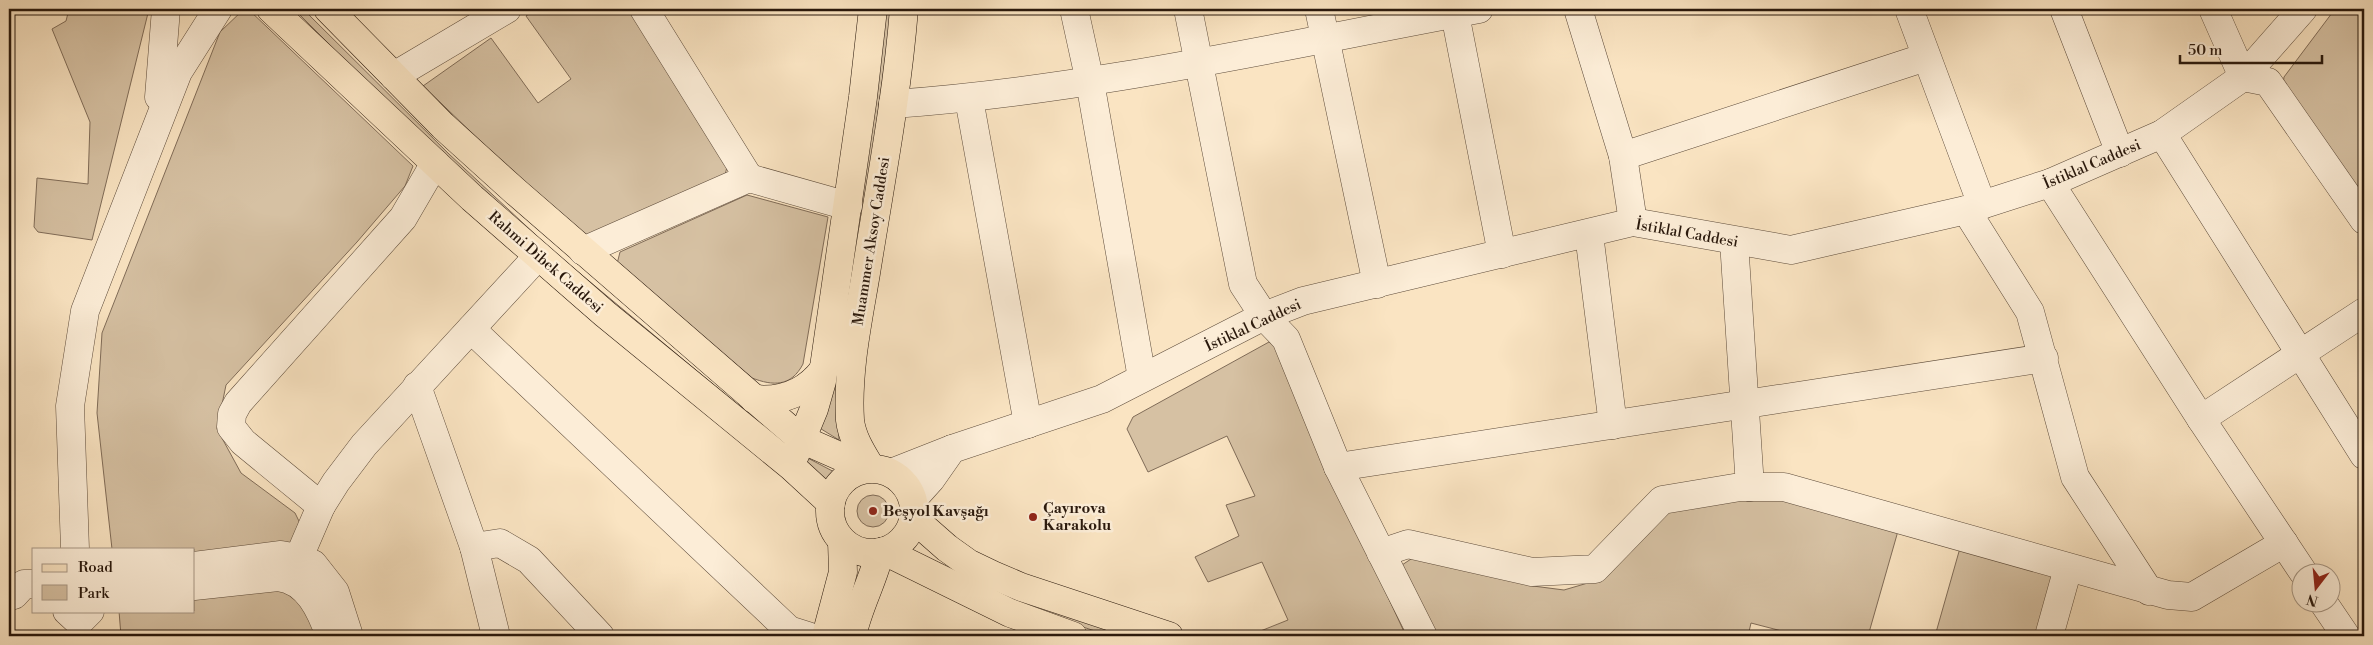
<svg xmlns="http://www.w3.org/2000/svg" width="2373" height="645" font-family="'Libre Bodoni',serif">
  <style>
    .green { fill: #d6c1a3; stroke: #806c58 }
    .lines { fill: none; stroke-linecap: round; stroke-linejoin: round }
    .minor-casing { stroke: #5d4b3a; stroke-width: 29 }
    .major-casing { stroke: #29180c; stroke-width: 29 }
    .minor { stroke: #fcedd7; stroke-width: 28 }
    .major { stroke: #fae4c2; stroke-width: 28 }
    .poi-dot { fill: #8f2418; stroke: #fcedd7; stroke-width: 2 }
    .labels { text-anchor: middle; stroke-width: 5; stroke-linejoin: round; paint-order: stroke }
    .street-label { font-size: 15px; fill: #29180c; stroke: #fcedd7 }
    .poi-label { font-size: 15px; font-weight: bold; fill: #29180c; stroke: #fcedd7; text-anchor: start }
  </style>
  <rect width="100%" height="100%" fill="#fae4c2"/>
  <filter id="stains"><feTurbulence type="fractalNoise" baseFrequency=".004" numOctaves="4"/><feColorMatrix values="0 0 0 0 .2 0 0 0 0 .09 0 0 0 0 .02 0 0 0 .5 -.17"/></filter>
  <radialGradient id="worn" r=".72"><stop offset=".6" stop-color="#630" stop-opacity="0"/><stop offset="1" stop-color="#630" stop-opacity=".3"/></radialGradient>
  <g class="green">
    <polygon points="69,9 149,9 92,240 38,232 34,227 37,178 88,184 90,122 52,29 66,21"/>
    <polygon points="244,9 248,9 413,166 405,186 357,242 226,385 217,429 241,473 295,513 316,556 341,636 121,636 119,611 194,611 194,549 112,549 97,413 102,333 220,32"/>
    <polygon points="294,9 303,9 449,154 553,251 745,411 777,434 772,442 445,160"/>
    <polygon points="536,9 629,9 729,159 725,175 584,240 423,86 491,38 538,103 571,79 526,16"/>
    <polygon points="885,9 892,9 838,411 839,440 818,427"/>
    <polygon points="2335,9 2357,9 2364,20 2364,200 2283,85 2284,77"/>
    <path d="M747,195L828,217L803,364C791,387 773,386 752,378L617,264L620,252Z"/>
    <polygon points="1269,342 1282,349 1370,558 1406,636 1248,636 1288,620 1262,562 1208,582 1195,557 1239,536 1226,505 1255,496 1227,436 1148,472 1127,429 1133,417"/>
    <polygon points="800,454 842,476 830,495"/>
    <circle cx="873" cy="511" r="16"/>
    <polygon points="1746,497 1790,498 1898,531 1868,636 1801,636 1751,623 1748,636 1437,636 1399,567 1417,555 1533,586 1564,590 1598,580 1661,513"/>
    <polygon points="1960,548 2057,576 2039,636 1935,636"/>
    <polygon points="1032,602 1135,636 1110,636 1029,609"/>
  </g>
  <g class="lines">
    <g class="minor-casing">
      <g id="minor">
        <polyline points="644,9 749,178"/>
        <polyline points="1074,9 1090,82 1142,378"/>
        <polyline points="1188,9 1243,284 1264,316 1286,339 1338,467 1423,636"/>
        <polyline points="1319,9 1377,284"/>
        <polyline points="1454,9 1502,254"/>
        <polyline points="1578,9 1623,156 1633,222"/>
        <polyline points="1909,9 1982,205"/>
        <polyline points="2064,9 2120,153"/>
        <polyline points="2213,9 2243,77 2268,82 2364,220"/>
        <polyline points="394,76 507,9"/>
        <polyline points="159,97 166,9"/>
        <polyline points="969,99 1028,424"/>
        <path d="M893,104C1091,90 1285,45 1479,9"/>
        <polyline points="2162,134 2364,455"/>
        <polyline points="1623,156 1926,57"/>
        <polyline points="2050,183 2201,419 2303,572"/>
        <polyline points="1966,210 2030,312 2075,477 2149,591"/>
        <polyline points="1589,234 1613,425"/>
        <polyline points="1734,241 1750,487"/>
        <polyline points="583,251 749,178 848,206"/>
        <polyline points="471,329 789,630 808,636"/>
        <polyline points="417,386 474,547 496,636"/>
        <polyline points="2201,419 2364,312"/>
        <polyline points="1338,467 2044,358"/>
        <polyline points="891,473 952,449 1102,399 1264,316 1303,301 1633,222 1791,250 1966,210 2050,183 2162,134 2243,77 2303,9"/>
        <polyline points="913,499 931,479 952,449"/>
        <polyline points="321,506 243,442 231,427 232,414 238,403 403,218 435,163"/>
        <polyline points="474,547 500,543 529,560 600,636"/>
        <polyline points="75,549 70,406 85,311 178,72 218,9"/>
        <polyline points="1381,553 1408,544 1532,572 1595,569 1662,500 1740,487 1784,487 2168,595 2192,597 2284,543"/>
        <polyline points="194,566 281,555 298,558 313,564 335,592 349,636"/>
        <polyline points="290,578 321,506 336,482 364,445 538,256"/>
        <path d="M194,586L278,577C308,580 321,611 330,636"/>
        <polyline points="9,596 14,595 24,584 34,584"/>
        <polyline points="2323,602 2346,636"/>
        <polyline points="67,611 79,622 90,611"/>
        <polyline points="2049,636 2068,568"/>
      </g>
    </g>
    <g class="major-casing">
      <g id="major">
        <polyline points="271,9 472,198 605,314 792,467 831,503"/>
        <polyline points="328,9 443,126 516,192 801,439 844,458 857,471"/>
        <path d="M754,399C783,402 807,392 824,369"/>
        <polyline points="795,455 814,409 822,381 863,97 873,9"/>
        <path d="M871,468C862,453 852,438 850,420C847,371 858,321 866,273C880,185 897,97 904,9"/>
        <circle cx="872" cy="511" r="42"/>
        <polyline points="914,519 947,548 968,563 993,575 1021,587 1169,636"/>
        <polyline points="884,551 1010,613 1073,636"/>
        <polyline points="826,636 843,572 842,541"/>
        <path d="M852,636C858,607 873,581 880,552"/>
      </g>
    </g>
    <use href="#minor" class="minor"/>
    <use href="#major" class="major"/>
  </g>
  <g class="poi-dot">
    <circle cx="873" cy="511" r="5"/>
    <circle cx="1033" cy="517" r="5"/>
  </g>
  <g class="labels">
    <g class="street-label">
      <text transform="translate(2092 164) rotate(-23)" y="5">İstiklal Caddesi</text>
      <text transform="translate(1687 233) rotate(10)" y="5">İstiklal Caddesi</text>
      <text transform="translate(871 241) rotate(-81)" y="5">Muammer Aksoy Caddesi</text>
      <text transform="translate(546 262) rotate(41)" y="5">Rahmi Dibek Caddesi</text>
      <text transform="translate(1253 325) rotate(-25)" y="5">İstiklal Caddesi</text>
    </g>
    <g class="poi-label">
      <text x="1043" y="513">Çayırova<tspan x="1043" dy="17">Karakolu</tspan></text>
      <text x="883" y="516">Beşyol Kavşağı</text>
    </g>
  </g>
  <rect width="2373" height="645" fill="none" stroke="#fae4c2" stroke-width="30"/>
  <rect x="10" y="10" width="2353" height="625" fill="none" stroke="#29180c" stroke-width="2.5"/>
  <rect x="15" y="15" width="2343" height="615" fill="none" stroke="#29180c"/>
  <rect x="32" y="548" width="162" height="65" fill="#fcedd7" stroke="#a89886"/>
  <rect x="42" y="564" width="25" height="8" fill="#fae4c2" stroke="#a89886"/>
  <text x="78" y="572" font-size="15" fill="#29180c">Road</text>
  <rect x="42" y="585" width="25" height="15" fill="#d6c1a3" stroke="#a89886"/>
  <text x="78" y="598" font-size="15" fill="#29180c">Park</text>
  <g transform="translate(2316 588) rotate(196)"><circle r="24" fill="#fcedd7" stroke="#a89886"/>
  <path d="M0-4L9 19L0 12L-9 19Z" fill="#8f2418"/>
  <text y="-8" font-size="14" font-weight="bold" text-anchor="middle" fill="#29180c">N</text>
  </g>
  <path d="M2180 55v8h142v-8" fill="none" stroke="#29180c" stroke-width="2.5"/>
  <text x="2188" y="55" font-size="15" fill="#29180c" stroke="#fcedd7" stroke-width="4" paint-order="stroke">50 m</text>
  <rect width="100%" height="100%" filter="url(#stains)"/>
  <rect width="100%" height="100%" fill="url(#worn)"/>
</svg>
